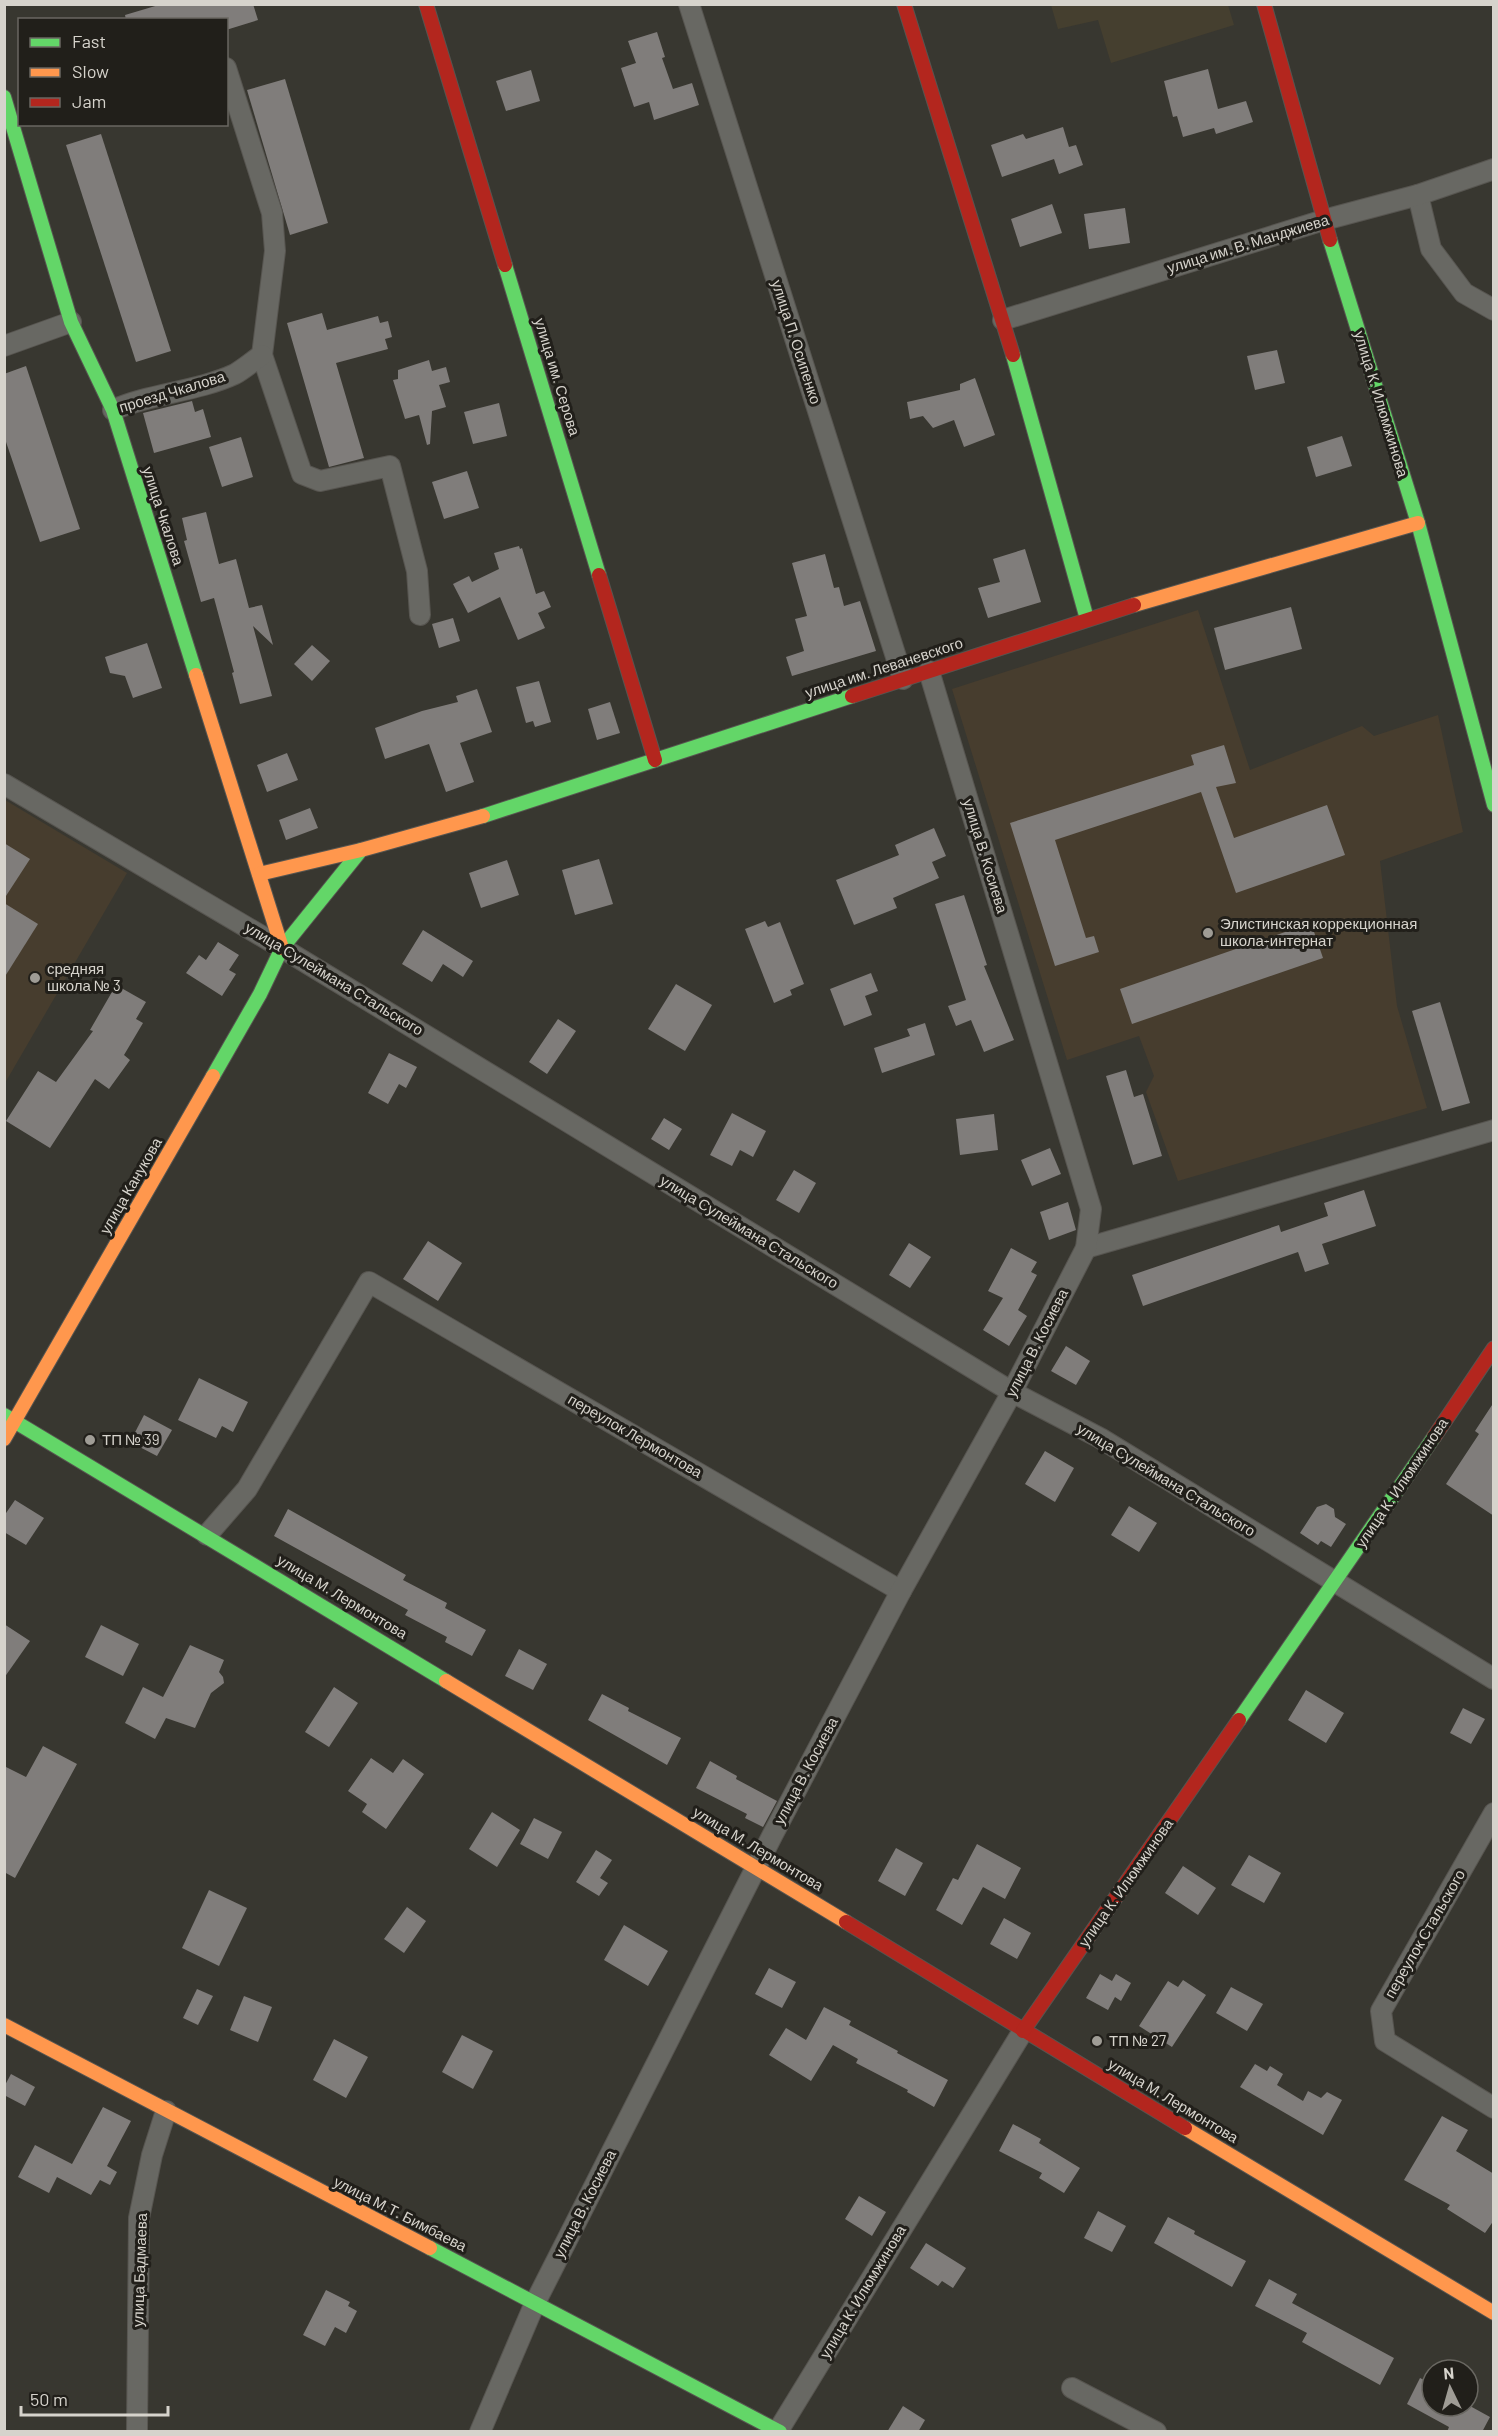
<svg xmlns="http://www.w3.org/2000/svg" width="1498" height="2436" font-family="Barlow,sans-serif">
  <style>
    .built { fill: #453f2f }
    .education { fill: #473d2e }
    .building { fill: #807d7b }
    .lines { fill: none; stroke-linecap: round; stroke-linejoin: round }
    .street-casing { stroke: #575550; stroke-width: 22 }
    .fast-casing { stroke: #575550; stroke-width: 16 }
    .slow-casing { stroke: #575550; stroke-width: 16 }
    .jam-casing { stroke: #575550; stroke-width: 16 }
    .street { stroke: #686863; stroke-width: 20 }
    .fast { stroke: #63d668; stroke-width: 14 }
    .slow { stroke: #ff974d; stroke-width: 14 }
    .jam { stroke: #b3261e; stroke-width: 14 }
    .poi-dot { fill: #9f9c95; stroke: #211f1a; stroke-width: 2 }
    .labels { text-anchor: middle; stroke-width: 6; stroke-linejoin: round; paint-order: stroke }
    .street-label { font-size: 15px; fill: #d6d3cc; stroke: #211f1a }
    .poi-label { font-size: 15px; fill: #d6d3cc; stroke: #211f1a; text-anchor: start }
  </style>
  <rect width="100%" height="100%" fill="#383730"/>
  <polygon class="built" points="1051,5 1228,5 1234,25 1111,63 1098,20 1058,29"/>
  <g class="education">
    <polygon points="1198,610 1250,770 1362,726 1374,736 1438,715 1463,832 1380,861 1397,1006 1427,1108 1178,1181 1146,1092 1154,1076 1139,1036 1067,1060 952,689"/>
    <polygon points="5,800 127,873 5,1083"/>
  </g>
  <g class="building">
    <polygon points="162,4 253,4 258,20 226,30 226,20 126,20 125,15"/>
    <polygon points="657,32 665,57 662,58 673,89 692,83 699,105 654,120 649,102 634,107 621,68 636,63 628,41"/>
    <polygon points="1208,69 1218,109 1246,101 1253,122 1216,134 1214,128 1183,137 1177,116 1173,117 1164,81"/>
    <polygon points="531,70 540,101 506,111 496,81"/>
    <polygon points="285,79 328,223 290,235 247,90"/>
    <polygon points="1063,127 1069,147 1076,145 1083,165 1059,174 1054,159 1002,177 991,145 1023,134 1026,139"/>
    <polygon points="101,134 171,351 136,362 66,145"/>
    <polygon points="1052,204 1062,233 1020,247 1011,219"/>
    <polygon points="1125,208 1130,243 1089,249 1084,214"/>
    <polygon points="322,313 327,330 378,316 380,323 388,321 392,337 385,339 388,349 336,363 364,458 329,467 287,323"/>
    <polygon points="1277,350 1285,383 1255,390 1247,356"/>
    <polygon points="429,360 432,371 446,367 450,382 439,385 446,407 432,411 430,444 427,445 419,415 405,419 393,380 398,379 398,370"/>
    <polygon points="26,366 80,529 40,542 4,436 4,374"/>
    <polygon points="975,378 995,435 964,447 954,420 933,428 923,416 910,419 907,402 960,390 960,384"/>
    <polygon points="192,401 195,412 203,409 211,437 154,453 143,413"/>
    <polygon points="499,403 507,436 473,444 464,412"/>
    <polygon points="1342,436 1352,466 1316,477 1307,447"/>
    <polygon points="241,437 253,477 222,487 209,447"/>
    <polygon points="467,471 479,508 444,519 432,482"/>
    <polygon points="206,512 219,564 236,559 249,608 262,605 273,645 253,626 272,696 240,704 232,673 234,672 214,598 201,602 184,541 187,540 182,518"/>
    <polygon points="519,546 520,549 522,548 536,594 544,591 551,607 538,613 545,628 518,640 500,597 468,613 453,584 469,576 472,582 499,569 494,553"/>
    <polygon points="1025,549 1041,602 988,618 978,588 1000,582 993,559"/>
    <polygon points="825,554 834,588 839,587 844,606 860,601 876,651 792,676 786,657 804,651 795,619 807,616 792,563"/>
    <polygon points="1291,607 1302,649 1225,670 1214,628"/>
    <polygon points="453,618 460,641 439,648 432,624"/>
    <polygon points="147,643 162,688 133,698 125,676 110,673 105,657"/>
    <polygon points="312,645 330,661 312,681 294,664"/>
    <polygon points="539,681 551,722 535,727 533,721 526,723 516,687"/>
    <polygon points="477,689 492,732 460,743 474,782 446,792 429,744 385,759 375,728 422,711 458,702 456,696"/>
    <polygon points="610,702 620,733 597,740 588,709"/>
    <polygon points="1224,745 1236,783 1216,787 1234,838 1327,805 1345,855 1236,893 1201,792 1055,840 1086,938 1094,936 1099,952 1055,966 1010,823 1194,765 1191,755"/>
    <polygon points="287,753 298,780 267,792 257,765"/>
    <polygon points="310,808 318,828 286,840 279,820"/>
    <polygon points="934,828 946,856 932,862 939,878 893,898 897,908 854,925 836,880 899,855 895,845"/>
    <polygon points="4,843 30,859 4,899"/>
    <polygon points="599,859 613,904 575,915 562,870"/>
    <polygon points="507,860 519,895 481,908 469,873"/>
    <polygon points="964,895 987,965 984,966 1014,1040 984,1052 971,1020 956,1026 948,1006 966,1000 935,904"/>
    <polygon points="4,903 38,924 4,978"/>
    <polygon points="765,921 768,927 780,922 804,984 790,990 792,995 774,1003 745,929"/>
    <polygon points="1311,923 1323,958 1132,1024 1120,989"/>
    <polygon points="423,930 473,961 463,977 443,964 432,982 402,964"/>
    <polygon points="218,942 239,955 229,970 236,974 222,996 186,973 199,955 206,960"/>
    <polygon points="871,973 878,991 865,996 872,1015 844,1026 830,989"/>
    <polygon points="676,984 712,1005 685,1051 648,1029"/>
    <polygon points="116,985 146,1002 136,1019 143,1023 124,1055 130,1060 109,1089 95,1079 50,1148 6,1121 38,1071 56,1082 93,1031 90,1030"/>
    <polygon points="1440,1002 1470,1103 1442,1111 1412,1011"/>
    <polygon points="558,1019 576,1031 547,1074 529,1062"/>
    <polygon points="925,1023 935,1055 882,1073 874,1048 910,1036 907,1029"/>
    <polygon points="389,1053 417,1067 406,1088 399,1084 388,1104 368,1093"/>
    <polygon points="1126,1070 1134,1097 1143,1094 1162,1156 1133,1165 1106,1076"/>
    <polygon points="732,1113 766,1131 753,1157 740,1150 732,1166 710,1155"/>
    <polygon points="994,1114 998,1150 960,1155 956,1119"/>
    <polygon points="664,1118 682,1129 669,1150 651,1139"/>
    <polygon points="1050,1148 1061,1174 1032,1186 1021,1160"/>
    <polygon points="794,1170 816,1183 799,1213 776,1200"/>
    <polygon points="1364,1190 1376,1226 1322,1244 1329,1264 1305,1272 1298,1252 1143,1306 1132,1275 1279,1225 1281,1232 1328,1216 1324,1203"/>
    <polygon points="1068,1202 1076,1230 1049,1240 1040,1212"/>
    <polygon points="428,1241 462,1263 438,1301 403,1279"/>
    <polygon points="909,1243 931,1257 910,1288 889,1275"/>
    <polygon points="1011,1248 1037,1262 1031,1272 1037,1275 1018,1310 1027,1316 1009,1346 983,1330 1003,1298 988,1291"/>
    <polygon points="1066,1346 1090,1361 1076,1385 1051,1371"/>
    <polygon points="199,1378 248,1402 233,1432 222,1426 216,1438 178,1420"/>
    <polygon points="1494,1402 1494,1516 1446,1484 1479,1434 1475,1431"/>
    <polygon points="144,1415 172,1430 157,1456 130,1442"/>
    <polygon points="1045,1451 1074,1468 1055,1502 1025,1484"/>
    <polygon points="15,1500 44,1518 26,1545 4,1532 4,1516"/>
    <polygon points="1326,1504 1334,1509 1335,1517 1346,1524 1331,1547 1321,1541 1318,1545 1300,1533 1317,1507"/>
    <polygon points="1129,1506 1157,1523 1139,1552 1111,1535"/>
    <polygon points="288,1509 406,1575 403,1580 447,1603 445,1608 486,1630 472,1656 445,1642 447,1637 405,1615 408,1610 274,1536"/>
    <polygon points="4,1624 30,1641 4,1678"/>
    <polygon points="101,1625 139,1644 123,1676 85,1657"/>
    <polygon points="190,1645 224,1660 219,1672 223,1677 224,1683 211,1693 195,1728 166,1718 155,1739 125,1723 143,1687 163,1697"/>
    <polygon points="519,1649 547,1664 533,1690 505,1676"/>
    <polygon points="334,1687 358,1703 329,1747 305,1732"/>
    <polygon points="1306,1690 1344,1713 1326,1743 1288,1720"/>
    <polygon points="602,1694 629,1708 628,1711 681,1738 667,1765 588,1720"/>
    <polygon points="1463,1708 1485,1719 1471,1744 1450,1733"/>
    <polygon points="43,1746 77,1764 15,1878 4,1872 4,1766 26,1777"/>
    <polygon points="371,1758 393,1773 403,1759 424,1774 386,1829 362,1812 367,1804 348,1791"/>
    <polygon points="710,1761 737,1776 736,1779 777,1801 763,1827 745,1818 747,1814 696,1788"/>
    <polygon points="492,1812 520,1830 497,1867 469,1849"/>
    <polygon points="534,1818 562,1832 548,1859 520,1844"/>
    <polygon points="977,1844 1021,1868 1005,1899 983,1887 962,1925 936,1910 953,1878 958,1880"/>
    <polygon points="896,1848 923,1863 905,1896 878,1881"/>
    <polygon points="596,1850 612,1860 600,1878 608,1883 599,1896 576,1882"/>
    <polygon points="1249,1855 1281,1873 1264,1903 1231,1885"/>
    <polygon points="1183,1866 1216,1888 1198,1915 1165,1893"/>
    <polygon points="209,1890 247,1908 219,1966 182,1948"/>
    <polygon points="407,1907 426,1921 404,1953 384,1939"/>
    <polygon points="1004,1918 1031,1933 1017,1959 990,1944"/>
    <polygon points="624,1925 668,1951 648,1986 604,1960"/>
    <polygon points="769,1968 796,1982 782,2008 755,1994"/>
    <polygon points="1100,1974 1112,1981 1116,1974 1131,1983 1121,2001 1115,1997 1108,2010 1086,1998"/>
    <polygon points="1183,1980 1206,1995 1172,2047 1139,2026 1168,1981 1178,1987"/>
    <polygon points="1231,1987 1263,2004 1247,2031 1216,2013"/>
    <polygon points="197,1989 213,1996 198,2025 183,2018"/>
    <polygon points="244,1996 272,2007 258,2042 230,2030"/>
    <polygon points="824,2007 851,2021 849,2025 898,2051 897,2053 948,2080 934,2107 907,2092 908,2090 856,2063 858,2059 833,2045 811,2081 769,2055 786,2028 806,2040"/>
    <polygon points="462,2035 493,2051 473,2089 442,2072"/>
    <polygon points="334,2039 368,2057 346,2098 313,2080"/>
    <polygon points="1255,2064 1267,2071 1270,2066 1283,2074 1277,2085 1303,2101 1308,2091 1321,2098 1327,2092 1342,2100 1323,2135 1240,2087"/>
    <polygon points="11,2074 35,2087 25,2106 4,2095 4,2087"/>
    <polygon points="103,2107 131,2121 107,2166 117,2172 110,2185 100,2180 91,2195 57,2177 49,2193 18,2177 35,2145 72,2164"/>
    <polygon points="1442,2116 1468,2130 1456,2151 1494,2174 1494,2220 1485,2233 1447,2209 1450,2205 1404,2180"/>
    <polygon points="1013,2124 1041,2139 1039,2143 1080,2168 1064,2193 1039,2178 1042,2173 999,2151"/>
    <polygon points="859,2196 886,2212 872,2236 845,2219"/>
    <polygon points="1098,2211 1126,2226 1112,2252 1084,2238"/>
    <polygon points="1168,2217 1195,2231 1194,2234 1246,2261 1232,2287 1154,2243"/>
    <polygon points="926,2243 966,2268 953,2288 942,2281 938,2286 910,2268"/>
    <polygon points="1269,2279 1297,2294 1292,2303 1394,2358 1380,2385 1302,2342 1307,2333 1255,2306"/>
    <polygon points="326,2290 350,2302 348,2306 357,2311 346,2333 335,2327 325,2346 303,2335"/>
    <polygon points="1420,2378 1432,2384 1432,2406 1470,2406 1490,2417 1482,2432 1447,2432 1449,2427 1407,2404"/>
    <polygon points="903,2406 925,2420 918,2432 887,2432"/>
  </g>
  <g class="lines">
    <g class="street-casing">
      <g id="street">
        <polyline points="689,4 903,679"/>
        <polyline points="226,68 272,213 275,251 262,355 302,474 320,481 390,466 417,571 420,615"/>
        <polyline points="1418,195 1431,249 1464,293 1494,310"/>
        <polyline points="1003,320 1324,220 1418,195 1494,169"/>
        <polyline points="4,346 71,322"/>
        <path d="M113,410C151,393 196,392 235,374C244,369 253,361 262,355"/>
        <polyline points="4,784 282,948 1012,1392 1100,1438 1494,1679"/>
        <polyline points="1086,1248 1494,1130"/>
        <polyline points="207,1535 247,1489 369,1282 901,1591"/>
        <polyline points="1494,1813 1381,2011 1385,2041 1494,2108"/>
        <polyline points="1072,2388 1156,2432"/>
        <polyline points="778,2431 1023,2031"/>
        <polyline points="137,2432 139,2218 152,2155 166,2111"/>
        <polyline points="480,2432 535,2303 772,1836 901,1591 1012,1392 1086,1248 1091,1209 929,671"/>
      </g>
    </g>
    <g class="fast-casing">
      <g id="fast">
        <polyline points="4,97 71,322 113,410 196,675"/>
        <polyline points="1330,240 1418,523 1494,805"/>
        <polyline points="505,265 599,575"/>
        <polyline points="1013,355 1087,619"/>
        <polyline points="483,816 852,696"/>
        <polyline points="213,1076 260,994 282,948 361,850"/>
        <polyline points="4,1415 446,1681"/>
        <polyline points="1239,1720 1434,1437"/>
        <polyline points="430,2248 780,2432"/>
      </g>
    </g>
    <g class="slow-casing">
      <g id="slow">
        <polyline points="1134,605 1418,523"/>
        <polyline points="196,675 282,948"/>
        <polyline points="259,874 361,850 483,816"/>
        <polyline points="4,1439 213,1076"/>
        <polyline points="446,1681 846,1922"/>
        <polyline points="4,2025 430,2248"/>
        <polyline points="1185,2128 1494,2313"/>
      </g>
    </g>
    <g class="jam-casing">
      <g id="jam">
        <polyline points="426,4 505,265"/>
        <polyline points="904,4 1013,355"/>
        <polyline points="1264,4 1330,240"/>
        <polyline points="599,575 655,760"/>
        <polyline points="852,696 1134,605"/>
        <polyline points="1434,1437 1494,1348"/>
        <polyline points="846,1922 1185,2128"/>
        <polyline points="1023,2031 1239,1720"/>
      </g>
    </g>
    <use href="#street" class="street"/>
    <use href="#fast" class="fast"/>
    <use href="#slow" class="slow"/>
    <use href="#jam" class="jam"/>
  </g>
  <g class="poi-dot">
    <circle cx="1208" cy="933" r="6"/>
    <circle cx="35" cy="978" r="6"/>
    <circle cx="90" cy="1440" r="6"/>
    <circle cx="1097" cy="2041" r="6"/>
  </g>
  <g class="labels">
    <g class="street-label">
      <text transform="translate(1248 244) rotate(-17)" y="5">улица им. В. Манджиева</text>
      <text transform="translate(796 342) rotate(72)" y="5">улица П. Осипенко</text>
      <text transform="translate(557 377) rotate(73)" y="5">улица им. Серова</text>
      <text transform="translate(172 392) rotate(-17)" y="5">проезд Чкалова</text>
      <text transform="translate(1381 404) rotate(73)" y="5">улица К. Илюмжинова</text>
      <text transform="translate(163 516) rotate(72)" y="5">улица Чкалова</text>
      <text transform="translate(884 668) rotate(-18)" y="5">улица им. Леваневского</text>
      <text transform="translate(985 856) rotate(73)" y="5">улица В. Косиева</text>
      <text transform="translate(334 979) rotate(31)" y="5">улица Сулеймана Стальского</text>
      <text transform="translate(131 1186) rotate(-60)" y="5">улица Канукова</text>
      <text transform="translate(749 1232) rotate(31)" y="5">улица Сулеймана Стальского</text>
      <text transform="translate(1037 1343) rotate(-63)" y="5">улица В. Косиева</text>
      <text transform="translate(635 1436) rotate(30)" y="5">переулок Лермонтова</text>
      <text transform="translate(1166 1480) rotate(31)" y="5">улица Сулеймана Стальского</text>
      <text transform="translate(1402 1483) rotate(-56)" y="5">улица К. Илюмжинова</text>
      <text transform="translate(342 1597) rotate(31)" y="5">улица М. Лермонтова</text>
      <text transform="translate(806 1771) rotate(-62)" y="5">улица В. Косиева</text>
      <text transform="translate(758 1849) rotate(31)" y="5">улица М. Лермонтова</text>
      <text transform="translate(1126 1883) rotate(-55)" y="5">улица К. Илюмжинова</text>
      <text transform="translate(1425 1934) rotate(-60)" y="5">переулок Стальского</text>
      <text transform="translate(1173 2101) rotate(31)" y="5">улица М. Лермонтова</text>
      <text transform="translate(585 2204) rotate(-63)" y="5">улица В. Косиева</text>
      <text transform="translate(400 2214) rotate(27)" y="5">улица М.Т. Бимбаева</text>
      <text transform="translate(140 2270) rotate(-88)" y="5">улица Бадмаева</text>
      <text transform="translate(863 2292) rotate(-59)" y="5">улица К. Илюмжинова</text>
    </g>
    <g class="poi-label">
      <text x="1220" y="929">Элистинская коррекционная<tspan x="1220" dy="17">школа-интернат</tspan></text>
      <text x="47" y="974">средняя<tspan x="47" dy="17">школа № 3</tspan></text>
      <text x="102" y="1445">ТП № 39</text>
      <text x="1109" y="2046">ТП № 27</text>
    </g>
  </g>
  <rect width="1498" height="2436" fill="none" stroke="#d6d3cc" stroke-width="12"/>
  <rect x="18" y="18" width="210" height="108" fill="#211f1a" stroke="#696761" stroke-width="1.5"/>
  <rect x="30" y="38" width="30" height="9" fill="#63d668" stroke="#696761" stroke-width="1.5"/>
  <text x="72" y="48" font-size="18" fill="#d6d3cc">Fast</text>
  <rect x="30" y="68" width="30" height="9" fill="#ff974d" stroke="#696761" stroke-width="1.5"/>
  <text x="72" y="78" font-size="18" fill="#d6d3cc">Slow</text>
  <rect x="30" y="98" width="30" height="9" fill="#b3261e" stroke="#696761" stroke-width="1.5"/>
  <text x="72" y="108" font-size="18" fill="#d6d3cc">Jam</text>
  <g transform="translate(1450 2388) rotate(355)"><circle r="28" fill="#211f1a" stroke="#696761" stroke-width="1.5"/>
  <path d="M0-4.5L10 22L0 15L-10 22Z" fill="#9f9c95"/>
  <text y="-9" font-size="16" font-weight="bold" text-anchor="middle" fill="#d6d3cc">N</text>
  </g>
  <path d="M21 2406v9h147v-9" fill="none" stroke="#d6d3cc" stroke-width="3"/>
  <text x="30" y="2406" font-size="18" fill="#d6d3cc" stroke="#211f1a" stroke-width="4.5" paint-order="stroke">50 m</text>
</svg>
